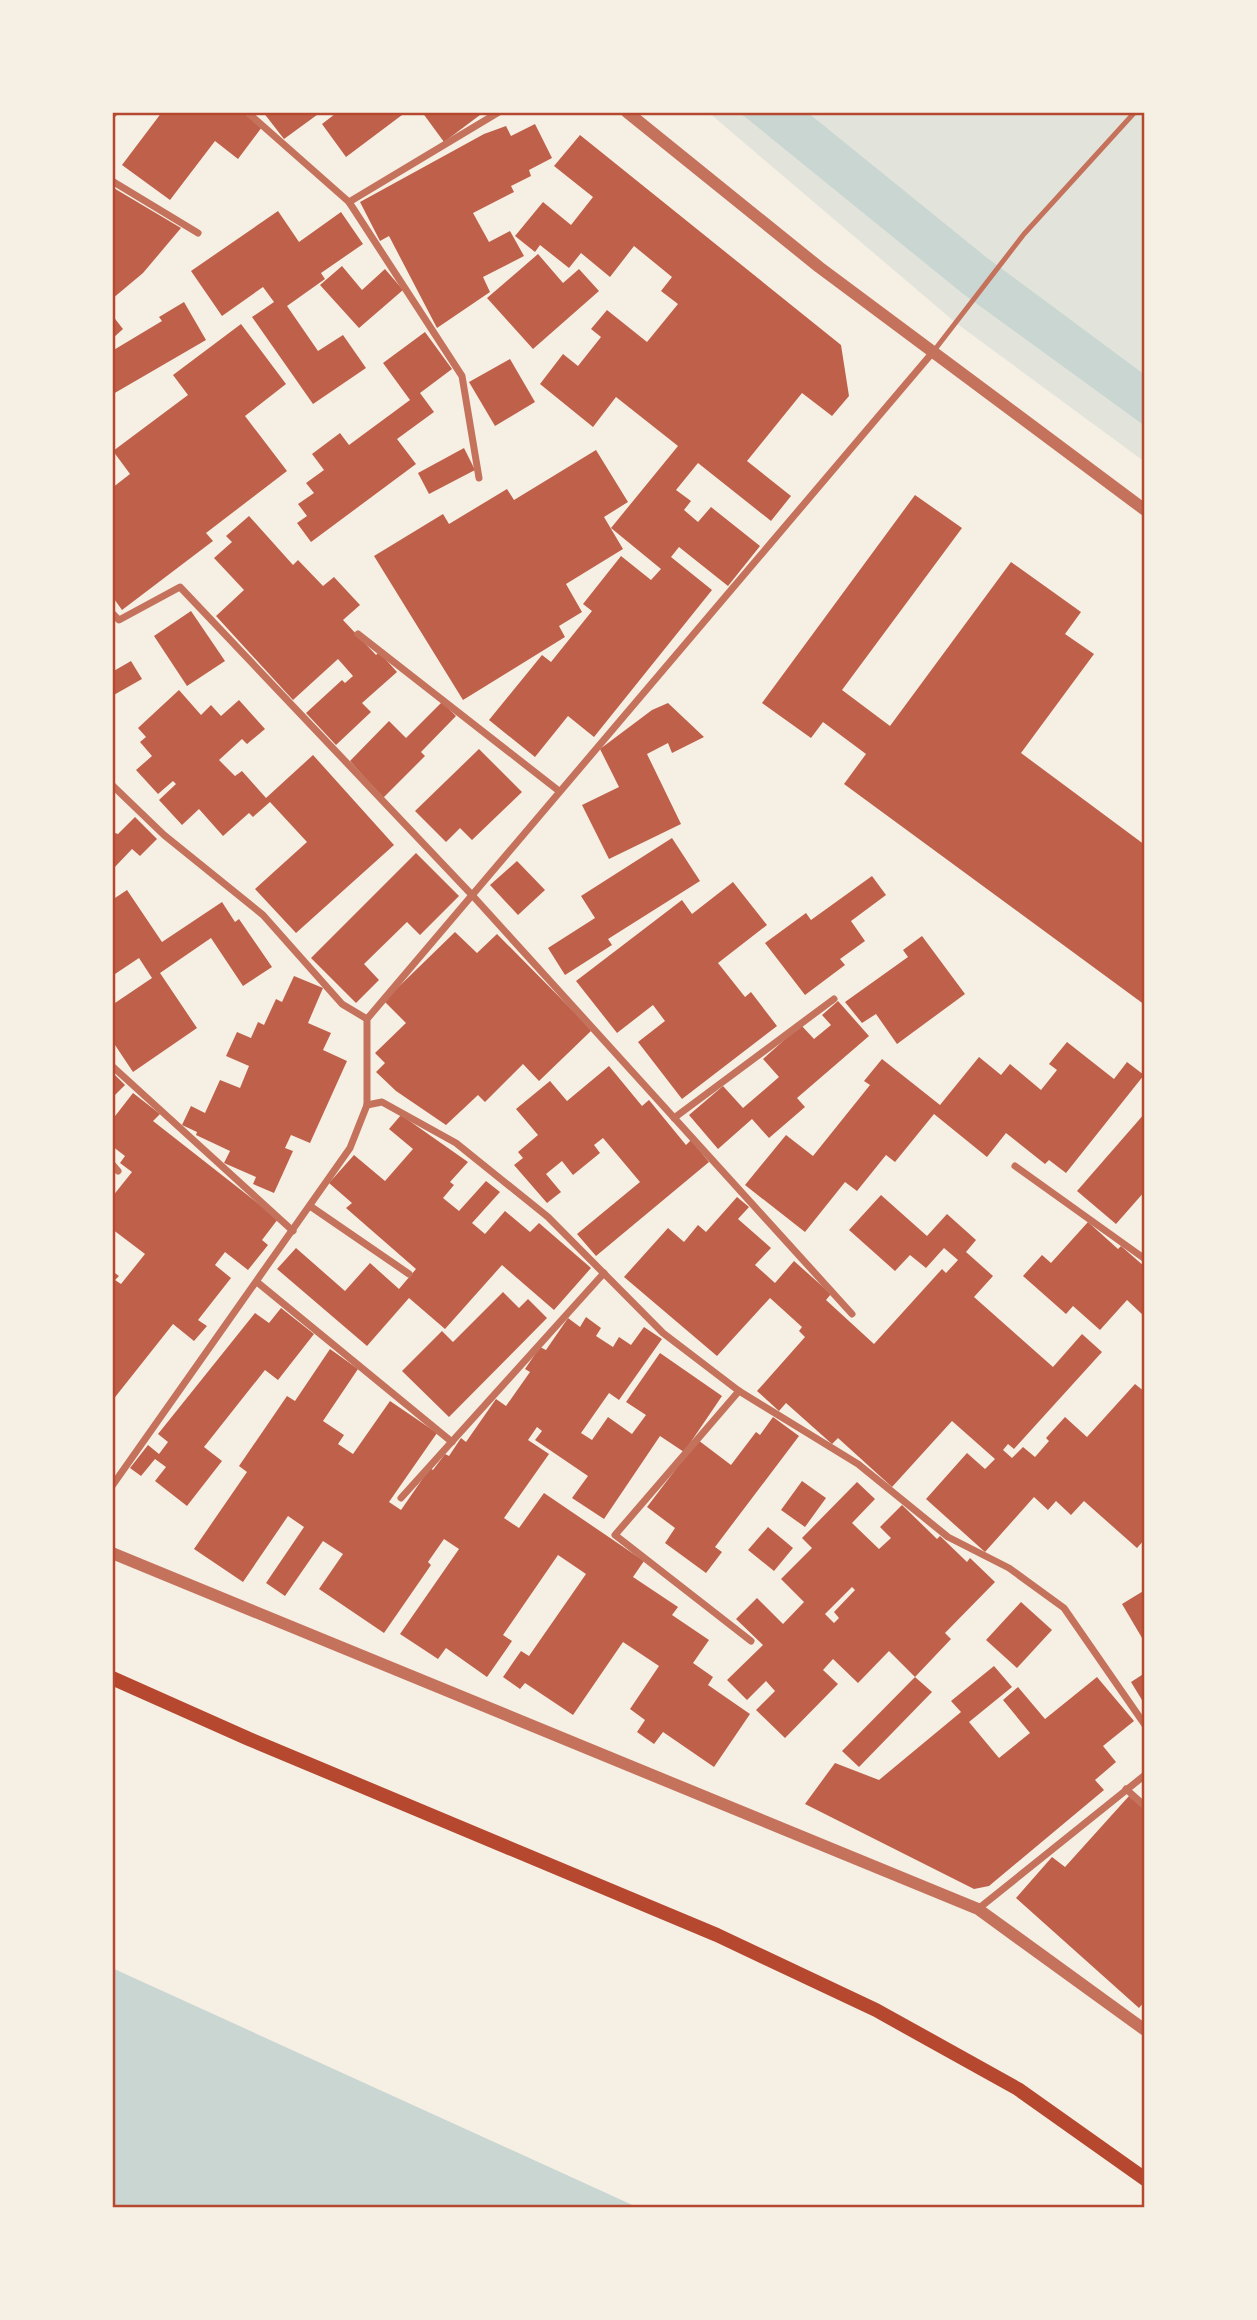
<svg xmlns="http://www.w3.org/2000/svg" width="1257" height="2320" font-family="Cabin,sans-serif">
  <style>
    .green { fill: #e2e4dc }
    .water { fill: #c9d6d2 }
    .building { fill: #bf614a; fill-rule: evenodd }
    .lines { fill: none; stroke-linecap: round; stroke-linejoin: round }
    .service { stroke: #c5725c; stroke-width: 5 }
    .minor { stroke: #c5725c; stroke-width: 7 }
    .tertiary { stroke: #c5725c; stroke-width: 12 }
    .secondary { stroke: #b5482f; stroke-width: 14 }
    .neatline { fill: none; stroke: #b5482f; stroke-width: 2.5 }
  </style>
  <rect width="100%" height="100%" fill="#f6efe4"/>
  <polygon class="green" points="708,112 1145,112 1145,462 956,323"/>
  <g class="water">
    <polygon points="739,112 807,112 986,257 1145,375 1145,426 962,293"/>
    <polygon points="112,1968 639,2208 112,2208"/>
  </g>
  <g class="building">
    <polygon points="162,112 242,112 262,127 238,159 215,141 170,200 122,165"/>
    <polygon points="263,112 321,112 284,139"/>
    <polygon points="333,112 406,112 346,157 322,124 335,114"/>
    <polygon points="422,112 484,112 444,142"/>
    <polygon points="535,124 552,158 529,170 531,176 511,186 514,192 473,213 489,242 510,231 524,256 483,277 490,292 437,328 389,236 380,241 360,202 484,134 506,126 511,136"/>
    <polygon points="580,135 841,345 849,396 832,416 802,393 747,461 791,496 771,521 698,463 676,490 691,501 684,510 698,522 711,507 760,546 728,586 679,547 671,557 712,590 594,737 568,716 535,757 489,720 542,655 551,662 592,611 583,604 621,556 651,580 661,569 611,528 678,446 616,397 593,427 540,384 563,354 578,366 601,337 591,329 607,310 647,342 678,304 661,291 672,277 634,246 610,277 581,253 569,268 540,245 535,252 515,236 543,202 571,225 593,197 554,166"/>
    <polygon points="112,187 181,228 143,273 112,299"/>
    <polygon points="278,211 299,242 341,212 363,244 321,273 325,279 287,306 318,351 343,335 366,368 313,404 252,317 274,302 263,287 222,316 191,271"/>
    <polygon points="538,254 563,283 579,269 599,291 533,349 487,298"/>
    <polygon points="342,266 362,290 385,269 403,290 359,328 320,285"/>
    <polygon points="184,302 206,340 113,394 112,351 162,321 159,317"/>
    <polygon points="112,315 123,329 112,339"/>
    <polygon points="241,324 286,384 245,416 287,471 206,533 213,541 122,610 112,596 112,488 130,474 113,451 188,395 173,375"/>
    <polygon points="425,332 452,369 420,393 434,412 397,439 416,464 311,542 297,523 307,516 298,504 314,493 306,483 324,470 312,454 340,433 349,445 410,400 383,363"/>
    <polygon points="510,359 535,402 495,426 469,382"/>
    <polygon points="464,448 475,470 429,494 418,473"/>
    <polygon points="596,450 628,502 604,517 623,549 566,584 582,612 559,626 565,637 463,700 374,556 443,514 449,524 507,489 514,500"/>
    <polygon points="915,495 962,528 842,690 890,726 1011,562 1081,612 1065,634 1094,654 1021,753 1145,845 1145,1005 844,784 866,754 823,722 811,738 762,703"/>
    <polygon points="249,516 293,565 298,560 323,586 334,577 360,605 343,620 376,655 379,652 397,672 362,703 371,712 336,745 306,713 342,680 345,683 353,676 338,659 293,700 216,616 244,590 214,558 232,542 226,536"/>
    <polygon points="191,611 225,661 187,686 154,636"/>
    <polygon points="131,661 142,679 112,696 112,672"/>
    <polygon points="179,690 201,715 211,705 221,716 239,700 265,729 247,744 242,739 219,760 235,776 242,771 266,798 313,755 394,845 296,933 255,889 307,842 270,802 253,817 249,813 223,836 199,809 182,825 159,800 176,784 173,781 158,794 136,770 152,756 140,742 146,737 138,728"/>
    <polygon points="442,702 456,716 421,752 425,756 383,798 350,761 389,721 406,738"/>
    <polygon points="668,703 704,737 672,753 668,743 647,754 681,824 609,859 582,805 619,787 600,749 652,710"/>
    <polygon points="479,749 522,792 472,840 460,828 446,842 415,811"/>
    <polygon points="135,817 157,839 140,856 132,849 112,870 112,832 118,834"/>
    <polygon points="672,838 700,881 608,939 612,945 565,975 548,948 595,918 581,896"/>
    <polygon points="416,853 459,896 420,935 407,922 364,964 379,980 356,1003 311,958"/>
    <polygon points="517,861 545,890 518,915 490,885"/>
    <polygon points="872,876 886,895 851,921 865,941 840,959 845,965 805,995 765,943 806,913 811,920"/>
    <polygon points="733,882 767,925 718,963 745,997 751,992 777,1026 682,1099 638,1042 665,1021 653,1005 617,1033 576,981 682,900 692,914"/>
    <polygon points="127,890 162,942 222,902 235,922 239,919 272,967 243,986 211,938 160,973 197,1028 133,1072 115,1045 112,1046 112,1005 152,978 139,958 112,976 112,900"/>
    <polygon points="455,932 477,953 497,934 592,1030 539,1081 523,1064 485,1102 478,1095 446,1125 396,1091 376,1072 385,1063 375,1053 406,1023 384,1001"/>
    <polygon points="922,936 965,994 897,1044 876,1014 862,1023 845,1002 908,957 903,950"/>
    <polygon points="294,976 323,988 308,1023 331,1033 323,1050 347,1061 310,1143 291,1135 285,1148 293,1151 274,1193 253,1184 256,1177 224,1163 230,1151 196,1135 197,1132 182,1125 191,1106 205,1113 220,1080 240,1088 249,1066 226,1056 237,1032 251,1038 258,1022 264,1025 276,999 282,1002"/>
    <polygon points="838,1001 869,1036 797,1098 805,1107 769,1138 752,1119 718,1149 689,1115 723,1086 743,1108 779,1077 763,1059 801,1025 814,1039 831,1025 822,1015"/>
    <polygon points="1067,1042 1114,1079 1127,1062 1144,1075 1066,1173 1049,1160 1045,1164 1006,1133 987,1157 934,1114 895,1162 886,1155 857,1191 845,1182 805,1232 745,1185 786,1135 813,1156 870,1085 864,1081 882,1059 940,1105 979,1057 1001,1075 1010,1064 1041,1090 1057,1070 1049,1064"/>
    <polygon points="609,1066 642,1106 649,1100 686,1145 691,1140 709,1162 596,1256 577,1234 640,1182 603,1138 594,1145 600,1153 573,1175 562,1161 546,1174 561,1192 547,1203 514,1165 523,1158 518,1152 538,1135 516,1109 550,1081 567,1101"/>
    <polygon points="112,1072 125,1085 112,1098"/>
    <polygon points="133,1093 160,1114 153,1121 278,1219 262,1240 268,1245 248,1270 225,1252 215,1265 231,1278 198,1320 207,1326 194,1341 173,1324 112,1401 112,1271 119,1276 115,1280 121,1284 145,1254 112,1229 112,1197 132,1172 120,1163 125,1156 112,1146 112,1120"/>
    <polygon points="1145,1113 1145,1191 1116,1224 1077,1191"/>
    <polygon points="401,1115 468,1162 450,1182 454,1185 443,1198 459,1211 486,1181 500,1192 472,1223 485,1234 505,1211 530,1232 539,1223 591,1268 554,1310 502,1265 445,1329 409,1298 367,1346 277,1269 296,1248 345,1291 370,1263 399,1289 416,1269 346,1208 352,1203 329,1183 354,1155 385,1181 413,1149 389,1129"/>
    <polygon points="881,1195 927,1236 947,1214 976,1240 966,1252 993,1276 974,1297 1053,1367 1082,1334 1102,1352 1014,1449 1008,1444 1003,1450 1012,1458 1023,1447 1035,1457 1049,1441 1046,1438 1065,1417 1087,1437 1135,1384 1145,1392 1145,1539 1137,1548 1084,1501 1071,1515 1056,1501 1048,1510 1034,1497 985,1552 926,1499 967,1453 985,1469 995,1459 952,1421 892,1487 838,1438 832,1444 786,1403 779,1411 757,1391 805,1337 799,1331 802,1327 770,1298 717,1356 624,1277 668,1228 684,1242 698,1225 706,1232 737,1197 749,1207 738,1219 771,1248 755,1265 775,1283 794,1261 831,1294 826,1300 874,1344 942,1269 946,1273 958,1260 944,1248 926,1268 910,1255 895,1271 849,1230"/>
    <polygon points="1088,1222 1118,1249 1121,1246 1145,1267 1145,1317 1127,1300 1100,1330 1073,1306 1066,1314 1023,1276 1042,1255 1051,1263"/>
    <polygon points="503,1292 519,1308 528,1299 547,1318 449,1417 402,1371 442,1331 453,1342"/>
    <polygon points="281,1308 314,1334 278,1380 265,1370 204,1447 222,1461 187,1506 155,1481 166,1467 155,1459 141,1476 130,1468 148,1445 159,1454 168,1442 158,1434 255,1313 269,1323"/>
    <polygon points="586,1317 601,1328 596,1336 613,1347 619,1337 631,1345 644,1327 662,1339 619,1400 609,1393 581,1433 592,1440 608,1417 632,1434 646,1415 626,1402 660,1353 722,1396 684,1452 660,1436 604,1519 572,1498 588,1476 535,1440 542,1431 537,1427 528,1440 549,1454 504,1518 519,1528 544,1493 644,1561 633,1577 678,1607 672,1615 709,1640 693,1663 713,1677 708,1685 750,1714 714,1767 663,1732 654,1744 637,1732 645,1720 630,1709 659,1666 623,1642 573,1715 525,1683 520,1689 503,1677 521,1651 529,1656 586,1574 558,1555 503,1635 512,1641 487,1677 446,1648 438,1659 400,1634 459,1549 444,1539 428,1562 431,1565 384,1633 319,1589 343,1554 323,1541 285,1596 266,1583 304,1527 288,1516 243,1582 194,1549 247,1472 239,1466 287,1396 295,1401 330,1349 358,1369 323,1421 344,1435 338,1444 353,1454 390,1401 437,1433 389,1502 401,1510 430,1468 433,1470 445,1454 449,1456 461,1438 466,1442 496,1399 506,1406 530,1372 525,1369 540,1347 546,1350 568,1318 580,1327"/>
    <polygon points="773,1417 799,1436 715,1547 722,1552 706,1573 665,1543 675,1528 647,1507 698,1440 731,1465 756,1432 760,1435"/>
    <polygon points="802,1481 826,1498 805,1527 781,1510"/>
    <path d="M857,1482L875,1499L852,1523L879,1549L891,1538L880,1527L902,1505L937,1539L940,1536L967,1562L970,1558L995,1582L945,1633L951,1639L915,1677L889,1651L858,1683L833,1659L823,1670L838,1684L785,1738L756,1710L775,1691L766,1681L747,1700L727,1680L763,1645L736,1619L757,1598L783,1624L804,1602L781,1579L812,1548L802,1538ZM852,1587L855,1590L834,1612L839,1618L834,1623L825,1614Z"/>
    <polygon points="768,1527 793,1548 774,1571 748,1550"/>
    <polygon points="1145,1590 1145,1643 1122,1604"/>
    <polygon points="1021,1602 1052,1630 1017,1668 986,1640"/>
    <polygon points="994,1666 1012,1687 969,1722 999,1758 1030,1733 1003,1700 1018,1687 1045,1719 1097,1677 1134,1721 1103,1746 1116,1762 1095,1780 1104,1790 989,1886 974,1889 805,1804 835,1763 879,1780 961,1712 951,1701"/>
    <polygon points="1145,1673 1145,1705 1131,1682"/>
    <polygon points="915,1677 932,1692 859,1767 842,1751"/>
    <polygon points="1129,1796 1145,1810 1145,2001 1139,2008 1016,1898 1052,1857 1065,1867"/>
  </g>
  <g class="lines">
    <polyline class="service" points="933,352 1024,234 1135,112"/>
    <g class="minor">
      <polyline points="247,112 349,202 462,376 479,478"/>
      <polyline points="112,115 115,112"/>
      <polyline points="112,181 198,233"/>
      <polyline points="349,202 499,112"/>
      <polyline points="112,613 119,620 180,587 472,895 852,1314"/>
      <polyline points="358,634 559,791"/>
      <polyline points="112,785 164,835 263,915 342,1004 367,1019"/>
      <polyline points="112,1066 293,1231"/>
      <polyline points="367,1105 382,1102 456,1143 548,1217 663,1333 739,1391 858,1464 948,1537 1009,1568 1064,1608 1145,1725"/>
      <polyline points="674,1118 834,999"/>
      <polyline points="112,1164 118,1171"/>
      <polyline points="1015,1166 1145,1259"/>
      <polyline points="310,1206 409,1274"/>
      <polyline points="257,1282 452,1442"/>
      <polyline points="739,1391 615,1535 751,1641"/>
      <polyline points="112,1486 350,1148 367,1105 367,1019 933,352"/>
      <polyline points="401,1498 604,1273"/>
      <polyline points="1126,1789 1145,1806"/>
      <polyline points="978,1909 1145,1775"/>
    </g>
    <g class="tertiary">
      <polyline points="627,112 819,267 1145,510"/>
      <polyline points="112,1553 978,1909 1145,2030"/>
    </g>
    <polyline class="secondary" points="112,1678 249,1739 717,1935 876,2010 1018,2089 1145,2179"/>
  </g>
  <rect width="1257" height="2320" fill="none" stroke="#f6efe4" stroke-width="228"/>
  <rect x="114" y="114" width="1029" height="2092" class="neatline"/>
</svg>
